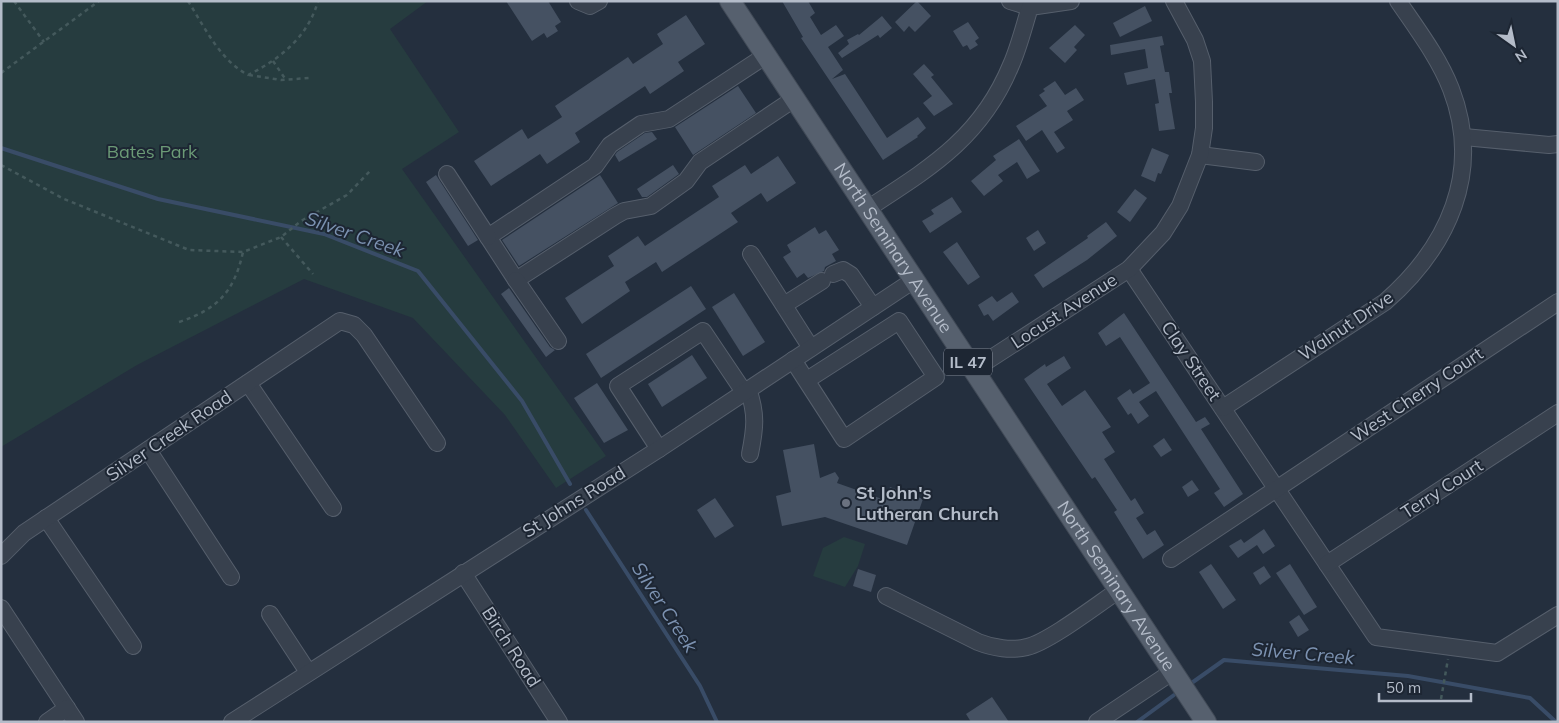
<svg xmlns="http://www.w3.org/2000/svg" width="1559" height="723" font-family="Mulish,sans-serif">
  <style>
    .green { fill: #263c3f }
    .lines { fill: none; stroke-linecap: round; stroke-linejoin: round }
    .stream { stroke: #394c67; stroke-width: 4 }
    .building { fill: #455162 }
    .minor-casing { stroke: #565f6c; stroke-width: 18 }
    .major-casing { stroke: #414a57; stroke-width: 22 }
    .path { stroke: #44595c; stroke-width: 2.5; stroke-dasharray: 4 4; stroke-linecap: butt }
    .minor { stroke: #38414e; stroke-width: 16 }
    .major { stroke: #56606e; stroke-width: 20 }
    .worship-dot { fill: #6b7280; stroke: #1d2633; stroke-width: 2 }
    .labels { text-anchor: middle; stroke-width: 4; stroke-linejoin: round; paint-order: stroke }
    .shield { fill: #1d2633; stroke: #878f9c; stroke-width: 1 }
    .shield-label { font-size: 16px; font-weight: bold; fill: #b4bcc9 }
    .park-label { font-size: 18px; fill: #6b9a76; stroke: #1d2633 }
    .street-label { font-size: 18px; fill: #b4bcc9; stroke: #1d2633 }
    .poi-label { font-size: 18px; font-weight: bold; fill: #b4bcc9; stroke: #1d2633; text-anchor: start }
    .water-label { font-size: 19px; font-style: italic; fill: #7c92b1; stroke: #1d2633 }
  </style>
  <rect width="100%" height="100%" fill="#242f3e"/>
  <g class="green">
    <polygon points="1,1 428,1 390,29 459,132 402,169 606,456 556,488 505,415 413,318 304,279 137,365 1,447"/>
    <polygon points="844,537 865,544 858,566 845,587 813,576 823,548"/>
  </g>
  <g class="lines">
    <g class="stream">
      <polyline points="1,148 158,199 324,234 418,271 522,401 570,484"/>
      <polyline points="586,510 700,686 717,722"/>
      <polyline points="1193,682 1224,660 1408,676 1530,698 1556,722"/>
      <polyline points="1137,722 1174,695"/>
    </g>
  </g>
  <g class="building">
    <polygon points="506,1 548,1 561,22 555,26 558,31 547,38 544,33 532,41"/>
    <polygon points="782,1 808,1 815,13 810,17 821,35 836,25 844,36 828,47 843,70 832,79 845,74 887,138 918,117 926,128 917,136 918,137 883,160 801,38 803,37"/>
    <polygon points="917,1 931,16 915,32 909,26 904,32 895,22"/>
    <polygon points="1145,6 1152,21 1120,37 1113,23"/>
    <polygon points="686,15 705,44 678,62 684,71 650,94 645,86 575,133 580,142 547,164 540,154 491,186 474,161 522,129 528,139 562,117 555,106 628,57 633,64 663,44 657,34"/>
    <polygon points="882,16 892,28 880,38 878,35 842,58 838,53 849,44 847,40 858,34 859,35"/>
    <polygon points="968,22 979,38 975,41 978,45 970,50 967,45 963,47 953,31"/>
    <polygon points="1075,25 1085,35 1074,47 1077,50 1065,63 1049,48"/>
    <polygon points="1162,36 1164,45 1160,46 1165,72 1169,72 1172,93 1169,93 1175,129 1159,131 1155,104 1159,103 1155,79 1127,85 1124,73 1148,68 1145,49 1111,55 1110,45"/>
    <polygon points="924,64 934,75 931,77 953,104 934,116 923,103 932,96 913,74"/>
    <polygon points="1055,81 1065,95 1076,88 1084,100 1067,111 1073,120 1054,132 1065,148 1057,153 1042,130 1026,141 1016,126 1047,106 1039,95 1045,91 1043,89"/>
    <polygon points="738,86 756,113 693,155 675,127"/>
    <polygon points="652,132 657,139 619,162 615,155 617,152 645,133"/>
    <polygon points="1019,139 1040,171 1027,179 1017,162 998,175 1003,181 984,196 971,181 996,160 993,156"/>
    <polygon points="1152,148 1169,155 1161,174 1158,173 1155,182 1141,176"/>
    <polygon points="778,156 796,183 767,202 761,193 731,213 738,222 662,272 656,262 625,282 630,291 582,324 565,298 614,266 608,256 638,236 645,246 719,197 712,186 745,165 751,174"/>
    <polygon points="673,165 679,174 647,197 642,197 637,189"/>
    <polygon points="436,175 478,240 468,246 426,182"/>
    <polygon points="600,175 618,203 519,266 502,240"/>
    <polygon points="1135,189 1147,198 1130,222 1117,212"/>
    <polygon points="952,197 962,212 930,233 922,221 934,214 931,210"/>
    <polygon points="1106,222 1117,236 1087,260 1043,288 1034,275 1088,238 1087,236"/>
    <polygon points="815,227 819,234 826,230 839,250 832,254 836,261 825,267 824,271 808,278 804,273 797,278 783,257 791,252 787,245"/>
    <polygon points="1038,230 1046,243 1034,251 1026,238"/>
    <polygon points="957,242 980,277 968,285 943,252"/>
    <polygon points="691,286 706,309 601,378 586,354"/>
    <polygon points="509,288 550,347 555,350 546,357 501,294"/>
    <polygon points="1012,292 1019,302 993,321 988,314 984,316 978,305 992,296 997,302"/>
    <polygon points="734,293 765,342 743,356 712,307"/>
    <polygon points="1124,313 1196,422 1205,417 1210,424 1201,429 1243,494 1224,507 1214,493 1220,489 1156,391 1139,402 1149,416 1138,424 1131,413 1128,415 1117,398 1130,389 1133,394 1150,383 1120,337 1106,346 1098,333"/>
    <polygon points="692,355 707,378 662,407 648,384"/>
    <polygon points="1064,356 1071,368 1047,384 1062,406 1085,390 1111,427 1102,432 1115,452 1104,459 1131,501 1135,498 1144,513 1136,518 1147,535 1155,530 1164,545 1143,559 1114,512 1117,510 1095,477 1092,479 1024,379 1045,364 1046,367"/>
    <polygon points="597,383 628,430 604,443 574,398"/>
    <polygon points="1164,438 1172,450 1161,457 1153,446"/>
    <polygon points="814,444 820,478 835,472 839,478 837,483 885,500 890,487 923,499 907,545 825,517 782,526 776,496 791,492 783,450"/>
    <polygon points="1192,480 1199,490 1188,497 1182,487"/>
    <polygon points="715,498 734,526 715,538 697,510"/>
    <polygon points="1264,529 1275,546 1263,554 1257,545 1238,558 1229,546 1241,539 1244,543"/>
    <polygon points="1211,564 1236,600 1223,609 1199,572"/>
    <polygon points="1290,564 1317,607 1304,615 1276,573"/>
    <polygon points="1264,566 1271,577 1260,585 1253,573"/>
    <polygon points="858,569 876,575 871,592 853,586"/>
    <polygon points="1299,615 1309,630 1298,637 1289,622"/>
    <polygon points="992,697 1009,722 971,722 966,714"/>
  </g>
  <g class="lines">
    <g class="minor-casing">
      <g id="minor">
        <polyline points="578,1 590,6 599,1"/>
        <polyline points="1010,1 1030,7"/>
        <polyline points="765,56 669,119 641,124 610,145 595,166 488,237 516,280 615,216 624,211 651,206 686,181 700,162 794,99"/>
        <polyline points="1464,137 1549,145 1558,144"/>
        <polyline points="1200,155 1256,162"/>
        <polyline points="447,174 488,237"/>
        <path d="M867,209C930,168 981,138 1011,65C1019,47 1024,26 1030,7L1071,1"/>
        <polyline points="751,254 811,348"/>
        <polyline points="1129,269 1376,637 1497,653 1558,615"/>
        <polyline points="833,274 843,270 851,275 873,307"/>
        <polyline points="516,280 558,341"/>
        <polyline points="784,305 822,281"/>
        <polyline points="793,360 844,439 936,377 899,321 807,380"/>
        <polyline points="973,370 1129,269 1163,233 1180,206 1200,155 1204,128 1204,102 1202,61 1195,40 1174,1"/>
        <polyline points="248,383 333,508"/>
        <path d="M748,389C757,414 755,429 750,454"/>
        <path d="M1223,408L1385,302C1448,247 1483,172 1451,89C1439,58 1417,29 1398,1"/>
        <polyline points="659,449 618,386 703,331 744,392"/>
        <polyline points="148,450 231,577"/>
        <polyline points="46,518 133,646"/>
        <polyline points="1,556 24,533 340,321 354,325 364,335 437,443"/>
        <polyline points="1171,559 1558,302"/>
        <polyline points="1327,564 1558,413"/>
        <polyline points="463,573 559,722"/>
        <path d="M886,596L978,642C993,648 1012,651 1027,647C1049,642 1098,604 1119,590"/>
        <polyline points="1,608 76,722"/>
        <polyline points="270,614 308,672"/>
        <polyline points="47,722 67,708"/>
        <polyline points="232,722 659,449 914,280"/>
        <polyline points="1097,722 1172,672"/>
      </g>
    </g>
    <g class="major-casing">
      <g id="major">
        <path id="s1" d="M730,1L1206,722"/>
      </g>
    </g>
    <g class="path">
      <polyline points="14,1 44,42"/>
      <path d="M188,1C205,28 220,60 248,75C280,59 308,37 318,1"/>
      <polyline points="273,61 286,80"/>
      <polyline points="1,73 99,1"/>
      <polyline points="249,75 281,80 309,78"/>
      <polyline points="1,165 64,199 189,250 243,252 281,237 301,221 347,195 370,171"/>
      <polyline points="281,237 313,274"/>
      <path d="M179,322C218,309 234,292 243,252"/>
      <polyline points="1441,699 1448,659"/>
    </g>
    <use href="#minor" class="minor"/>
    <use href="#major" class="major"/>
  </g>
  <circle class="worship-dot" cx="846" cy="503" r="5"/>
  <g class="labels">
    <rect class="shield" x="944" y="348.5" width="48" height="27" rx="4"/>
    <g class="shield-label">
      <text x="968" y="368">IL 47</text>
    </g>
    <g class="park-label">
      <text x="152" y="158">Bates Park</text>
    </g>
    <g class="street-label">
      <text dy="6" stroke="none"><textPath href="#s1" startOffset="296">North Seminary Avenue</textPath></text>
      <text transform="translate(1064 311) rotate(-33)" y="6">Locust Avenue</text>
      <text transform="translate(1346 326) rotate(-34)" y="6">Walnut Drive</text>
      <text transform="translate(1191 361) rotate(56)" y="6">Clay Street</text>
      <text transform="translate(1417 395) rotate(-34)" y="6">West Cherry Court</text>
      <text transform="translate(169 436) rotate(-34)" y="6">Silver Creek Road</text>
      <text transform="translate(1442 489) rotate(-33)" y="6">Terry Court</text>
      <text transform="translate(574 502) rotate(-32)" y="6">St Johns Road</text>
      <text dy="6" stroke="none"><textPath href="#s1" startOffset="701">North Seminary Avenue</textPath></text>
      <text transform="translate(511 647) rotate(57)" y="6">Birch Road</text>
    </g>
    <g class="poi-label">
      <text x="856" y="499">St John's<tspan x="856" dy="21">Lutheran Church</tspan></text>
    </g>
    <g class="water-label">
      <text transform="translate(355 234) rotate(19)" y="7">Silver Creek</text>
      <text transform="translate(665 607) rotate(57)" y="7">Silver Creek</text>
      <text transform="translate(1303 653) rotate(5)" y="7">Silver Creek</text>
    </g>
  </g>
  <rect width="1559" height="723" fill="none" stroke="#b4bcc9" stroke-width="5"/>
  <g transform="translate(1514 45) rotate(147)" stroke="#1d2633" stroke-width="4" paint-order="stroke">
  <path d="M0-4L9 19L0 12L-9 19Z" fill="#b4bcc9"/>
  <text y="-8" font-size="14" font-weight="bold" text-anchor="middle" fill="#b4bcc9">N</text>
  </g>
  <path d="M1379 693v8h92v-8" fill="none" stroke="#b4bcc9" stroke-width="2.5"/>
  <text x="1386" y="693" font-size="15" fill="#b4bcc9" stroke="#1d2633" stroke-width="4" paint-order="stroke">50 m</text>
</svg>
